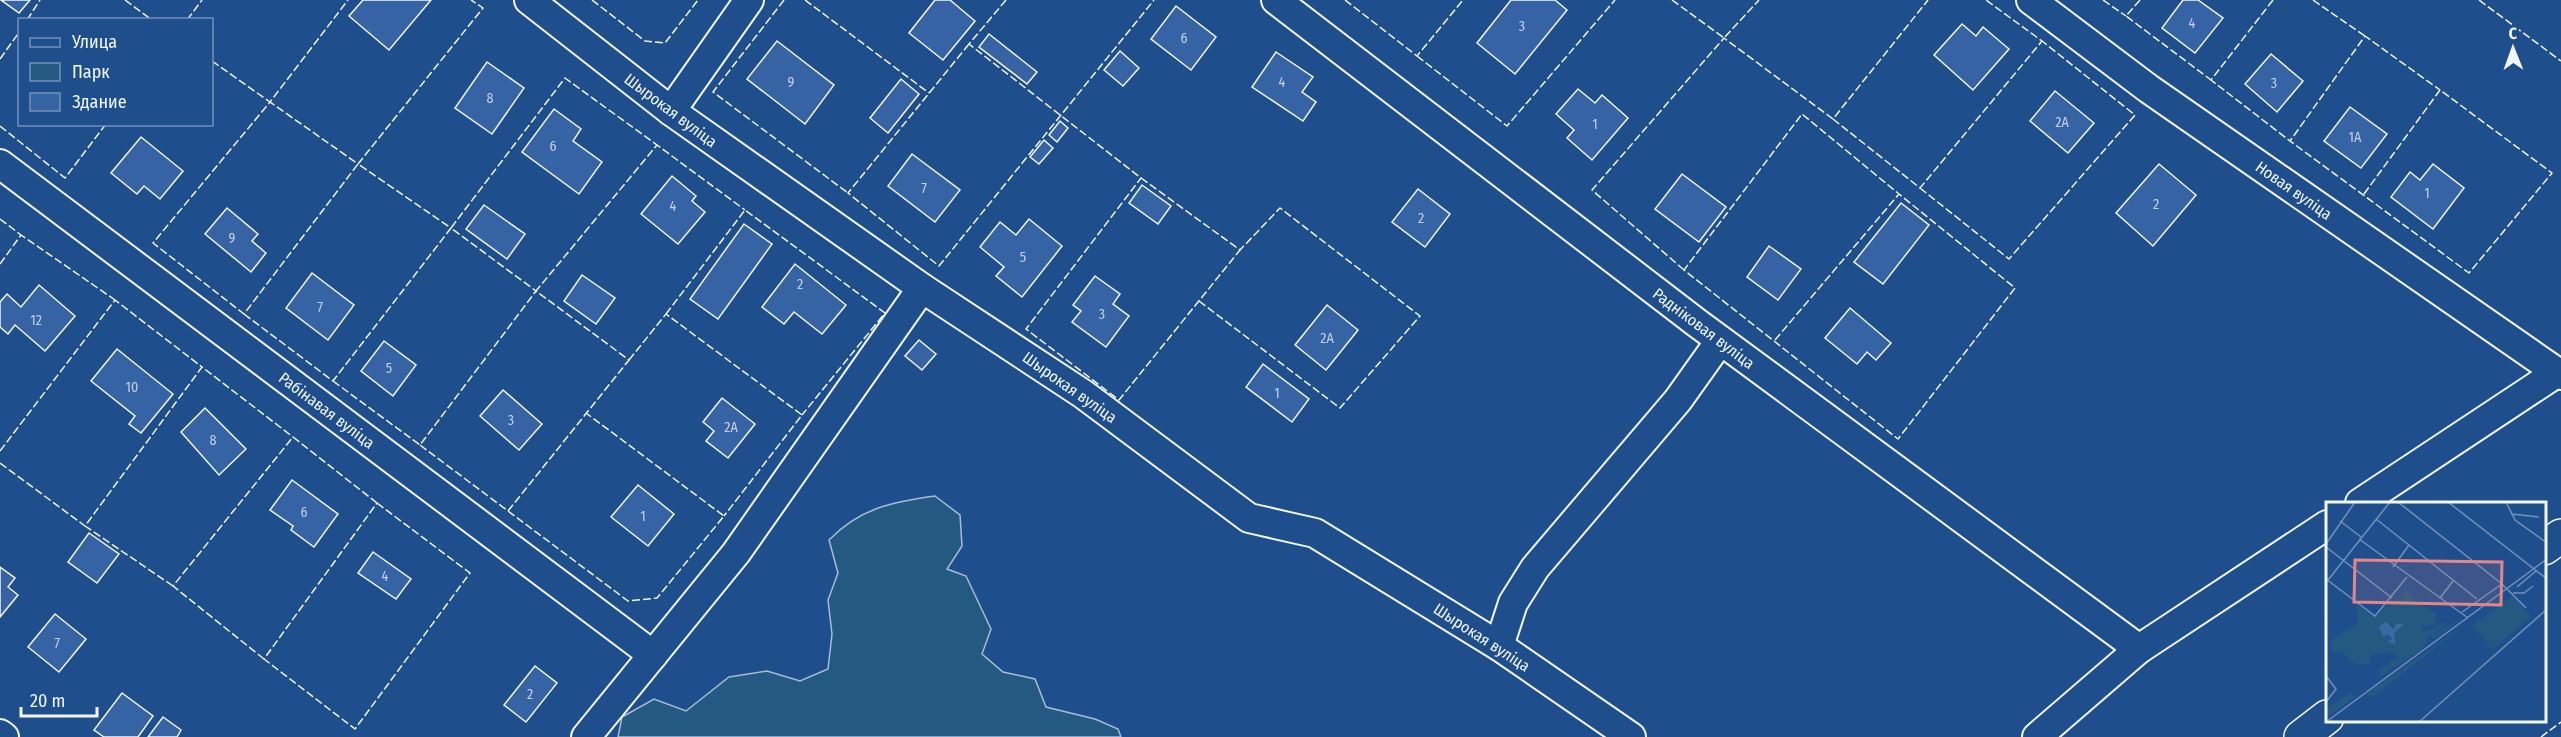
<svg xmlns="http://www.w3.org/2000/svg" width="2561" height="737" font-family="'Fira Sans Condensed',sans-serif">
  <style>
    .green { fill: #245a82; stroke: #a8bbd7; stroke-width: 1.5 }
    .building { fill: #3563a3; stroke: #f2f6ff; stroke-width: 1.5 }
    .lines { fill: none; stroke-linecap: round; stroke-linejoin: round }
    .minor-casing { stroke: #f2f6ff; stroke-width: 32 }
    .major-casing { stroke: #f2f6ff; stroke-width: 36 }
    .minor { stroke: #1f4e8c; stroke-width: 28 }
    .major { stroke: #1f4e8c; stroke-width: 33 }
    .fence { stroke: #f2f6ff; stroke-width: 1.5; stroke-dasharray: 8 3; stroke-linecap: butt }
    .labels { text-anchor: middle; stroke-width: 4.5; stroke-linejoin: round; paint-order: stroke }
    .number-label { font-size: 14px; fill: #c3d1e8 }
    .street-label { font-size: 16px; fill: #f2f6ff; stroke: #1f4e8c }
    .inset-road { fill: none; stroke: #7391ba; stroke-width: 1.5 }
    .view { fill: #e38589; fill-opacity: 0.15; stroke: #e38589; stroke-width: 3 }
    .inset-edge { fill: none; stroke: #f2f6ff; stroke-width: 3 }
  </style>
  <rect width="100%" height="100%" fill="#1f4e8c"/>
  <path class="green" d="M935,496L960,515L962,546L947,569L966,576L991,629L982,654L1003,672L1035,679L1046,707L1095,719L1118,729L1121,737H618L622,717L654,699L686,711L729,677L767,671L800,681L828,669L832,634L828,600L838,573L829,540C860,508 892,502 935,496Z"/>
  <g class="building">
    <polygon points="1,0 30,0 19,13"/>
    <polygon points="363,0 431,0 389,50 349,16"/>
    <polygon points="935,0 950,0 975,21 943,60 909,33"/>
    <polygon points="1511,0 1555,0 1567,10 1515,74 1477,43"/>
    <polygon points="2183,0 2198,0 2223,18 2195,53 2162,28"/>
    <polygon points="1176,6 1216,37 1191,70 1151,39"/>
    <polygon points="1962,24 1976,36 1983,27 2009,49 1973,90 1934,55"/>
    <polygon points="989,34 1037,72 1027,84 979,47"/>
    <polygon points="777,41 834,85 805,124 747,79"/>
    <polygon points="1120,51 1139,68 1123,86 1104,70"/>
    <polygon points="1276,52 1313,77 1302,92 1316,102 1303,121 1252,87"/>
    <polygon points="2271,54 2303,81 2277,112 2245,84"/>
    <polygon points="487,62 524,88 492,134 455,108"/>
    <polygon points="901,79 919,94 888,133 870,118"/>
    <polygon points="1578,89 1595,103 1602,95 1628,118 1592,160 1567,138 1574,130 1556,114"/>
    <polygon points="2055,91 2094,123 2068,153 2030,121"/>
    <polygon points="2350,107 2387,134 2361,168 2324,141"/>
    <polygon points="554,109 581,129 573,141 602,162 579,194 522,152"/>
    <polygon points="1060,121 1068,128 1057,142 1049,135"/>
    <polygon points="141,137 183,171 160,199 144,186 137,194 111,173"/>
    <polygon points="1044,140 1053,148 1039,164 1030,157"/>
    <polygon points="912,154 960,190 935,222 888,186"/>
    <polygon points="2159,164 2196,195 2153,246 2116,213"/>
    <polygon points="2433,164 2464,188 2433,229 2391,197 2410,172 2420,180"/>
    <polygon points="1682,174 1726,207 1699,242 1655,209"/>
    <polygon points="672,176 696,196 692,201 705,212 678,244 641,214"/>
    <polygon points="1142,185 1171,206 1158,224 1129,203"/>
    <polygon points="1418,189 1450,214 1425,247 1392,222"/>
    <polygon points="1901,203 1929,225 1883,284 1854,262"/>
    <polygon points="484,205 525,234 507,259 466,229"/>
    <polygon points="227,208 258,234 252,241 266,253 251,272 205,234"/>
    <polygon points="1029,219 1062,246 1022,297 996,276 1004,267 980,247 1000,222 1016,235"/>
    <polygon points="744,224 772,244 718,319 690,299"/>
    <polygon points="1769,246 1801,269 1778,300 1747,277"/>
    <polygon points="795,264 846,305 822,334 794,312 784,324 762,307"/>
    <polygon points="312,273 354,305 328,340 286,308"/>
    <polygon points="582,275 615,298 596,324 564,301"/>
    <polygon points="1095,276 1120,294 1113,304 1129,316 1106,347 1072,322 1081,311 1073,305"/>
    <polygon points="39,285 75,316 45,351 15,325 8,334 0,327 0,302 7,294 21,307"/>
    <polygon points="1327,305 1358,330 1326,370 1295,345"/>
    <polygon points="1850,308 1891,343 1876,360 1867,352 1857,364 1825,338"/>
    <polygon points="919,340 936,354 922,370 905,356"/>
    <polygon points="384,341 416,365 393,396 361,371"/>
    <polygon points="117,349 173,394 141,433 129,424 135,416 91,381"/>
    <polygon points="1263,364 1309,399 1292,422 1246,387"/>
    <polygon points="503,390 542,424 519,450 480,416"/>
    <polygon points="722,398 755,424 728,458 706,441 714,431 703,422"/>
    <polygon points="205,408 246,449 219,475 181,432"/>
    <polygon points="292,480 338,514 314,547 291,530 293,526 270,510"/>
    <polygon points="638,485 674,514 648,546 611,517"/>
    <polygon points="89,533 119,554 97,583 68,562"/>
    <polygon points="373,552 411,579 396,599 358,573"/>
    <polygon points="0,567 15,578 8,587 18,595 0,617"/>
    <polygon points="55,614 86,639 59,672 28,647"/>
    <polygon points="535,666 557,683 526,722 504,705"/>
    <polygon points="122,693 153,716 138,737 104,737 94,730"/>
    <polygon points="163,717 181,730 177,737 148,737"/>
  </g>
  <g class="lines">
    <g class="minor-casing">
      <g id="minor">
        <polyline points="529,0 671,111 922,288 1083,394 1249,518 1315,533 1499,646 1631,737"/>
        <polyline points="1276,0 1697,323 2139,649"/>
        <polyline points="2031,0 2149,89 2561,375"/>
        <polyline points="671,111 749,0"/>
        <polyline points="0,164 653,655"/>
        <polyline points="2360,503 2558,372"/>
        <polyline points="1499,646 1513,603 1535,568 1678,400 1720,341"/>
        <polyline points="0,734 4,737"/>
        <polyline points="586,737 736,553 922,288"/>
        <polyline points="2037,737 2139,649 2327,525"/>
      </g>
    </g>
    <g class="major-casing">
      <g id="major">
        <polyline points="2544,548 2561,536"/>
        <polyline points="2301,737 2327,717"/>
      </g>
    </g>
    <use href="#minor" class="minor"/>
    <use href="#major" class="major"/>
    <g class="fence">
      <polyline points="125,0 152,20"/>
      <polyline points="592,0 645,41 665,43 698,0"/>
      <polyline points="784,0 713,92 848,193"/>
      <polyline points="805,0 929,93"/>
      <polyline points="1006,0 969,44 1141,178"/>
      <polyline points="1345,0 1417,56 1463,0"/>
      <polyline points="1672,0 1724,38 1759,0"/>
      <polyline points="2103,0 2126,16"/>
      <polyline points="2140,0 2126,16 2211,80"/>
      <polyline points="2273,0 2211,80 2290,141"/>
      <polyline points="2313,0 2365,36"/>
      <polyline points="2479,0 2561,61"/>
      <polyline points="27,20 40,0"/>
      <polyline points="187,20 202,0"/>
      <polyline points="969,44 848,193 939,266 1154,0"/>
      <polyline points="1417,56 1507,126 1615,0"/>
      <polyline points="0,59 20,31"/>
      <polyline points="212,61 270,102 348,0"/>
      <polyline points="1833,119 1920,188 2042,41 1986,0"/>
      <polyline points="0,126 65,178 106,124"/>
      <polygon points="1141,178 1240,250 1119,400 1026,329"/>
      <polyline points="1920,188 2009,259 2135,115 2042,41"/>
      <polyline points="2364,194 2440,90 2552,173 2469,273 2290,141 2365,36 2440,90"/>
      <polyline points="0,219 21,235"/>
      <polyline points="0,264 21,235 115,300"/>
      <polyline points="1684,270 1592,190 1724,38 1833,119 1928,0"/>
      <polyline points="1199,301 1340,408 1420,316 1280,208 1240,250"/>
      <polyline points="244,314 333,381 451,228 358,164 244,314 153,243 270,102 358,164 483,8 471,0"/>
      <polyline points="666,314 745,210 885,313 802,415"/>
      <polyline points="1775,340 1899,194 2015,288 1898,439 1684,270 1802,114 1899,194"/>
      <polyline points="629,360 666,314 802,415 724,516"/>
      <polyline points="333,381 420,445 536,291 451,228 565,78 657,145"/>
      <polyline points="420,445 508,511 629,360 536,291 657,145 745,210"/>
      <polyline points="0,451 115,300 202,367"/>
      <polyline points="0,463 85,526"/>
      <polygon points="377,503 470,573 355,729 264,659"/>
      <polyline points="508,511 628,601 657,598 724,516 586,413"/>
      <polyline points="173,586 85,526 202,367 293,437"/>
      <polyline points="264,659 173,586 293,437 377,503"/>
      <polyline points="2541,737 2561,722"/>
    </g>
  </g>
  <g class="labels">
    <g class="number-label">
      <text x="2192" y="28">4</text>
      <text x="1522" y="31">3</text>
      <text x="1184" y="43">6</text>
      <text x="791" y="87">9</text>
      <text x="1282" y="87">4</text>
      <text x="2274" y="88">3</text>
      <text x="490" y="103">8</text>
      <text x="2062" y="127">2А</text>
      <text x="1595" y="129">1</text>
      <text x="2355" y="142">1А</text>
      <text x="553" y="151">6</text>
      <text x="924" y="193">7</text>
      <text x="2427" y="198">1</text>
      <text x="2156" y="209">2</text>
      <text x="673" y="211">4</text>
      <text x="1421" y="223">2</text>
      <text x="232" y="243">9</text>
      <text x="1023" y="262">5</text>
      <text x="800" y="289">2</text>
      <text x="320" y="312">7</text>
      <text x="1102" y="319">3</text>
      <text x="36" y="325">12</text>
      <text x="1327" y="343">2А</text>
      <text x="389" y="373">5</text>
      <text x="132" y="392">10</text>
      <text x="1277" y="398">1</text>
      <text x="511" y="425">3</text>
      <text x="731" y="432">2А</text>
      <text x="213" y="445">8</text>
      <text x="304" y="517">6</text>
      <text x="643" y="521">1</text>
      <text x="385" y="581">4</text>
      <text x="57" y="648">7</text>
      <text x="530" y="699">2</text>
    </g>
    <g class="street-label">
      <text transform="translate(671 110) rotate(37)" y="6">Шырокая вуліца</text>
      <text transform="translate(2294 190) rotate(35)" y="6">Новая вуліца</text>
      <text transform="translate(1704 328) rotate(37)" y="6">Радніковая вуліца</text>
      <text transform="translate(1070 387) rotate(35)" y="6">Шырокая вуліца</text>
      <text transform="translate(327 410) rotate(37)" y="6">Рабінавая вуліца</text>
      <text transform="translate(1482 637) rotate(33)" y="6">Шырокая вуліца</text>
    </g>
  </g>
  <g transform="translate(2326 502)">
    <rect width="220" height="220" fill="#1f4e8c"/>
    <path d="M80,87L88,99L112,112L107,119L111,122L99,124L96,120L98,130L123,119L105,134L138,115L111,135L107,137L103,134L96,147L55,174L53,168L72,154L63,150L44,153L43,162L37,163L26,160L16,148L6,151L5,137L32,122L30,103L50,115L64,99L76,97ZM72,121L77,122L68,131L71,140L70,142L61,139L67,137L59,133L55,124L63,122L69,127ZM186,94L205,114L167,147L146,124ZM162,105L45,196L40,192L140,122ZM24,190L29,195L0,216V207Z" fill="#245a82" fill-rule="evenodd"/>
    <path d="M60,120L68,127L70,122H78L68,131L70,142L61,140L66,137L63,133L57,134L53,125Z" fill="#3b69a3"/>
    <path class="inset-road" d="M72,0L176,82L200,106M122,0L221,77M180,0L189,18L221,41M185,12L213,15M50,17L151,97M14,19L35,35M33,37L142,116M0,42L29,0M0,45L66,96M67,65L83,43M0,77L49,114L81,75M2,78L64,0M191,85L210,69M187,91H198L207,84M114,96L127,79M136,110L176,82M0,174L10,187L0,200M0,220L221,57M93,220L221,107"/>
    <path class="view" d="M29,58L176,60L175,103L28,100Z"/>
    <rect width="220" height="220" class="inset-edge"/>
  </g>
  <rect x="18" y="18" width="195" height="108" fill="#1f4e8c" stroke="#7391ba" stroke-width="1.5"/>
  <rect x="30" y="38" width="30" height="9" fill="#1f4e8c" stroke="#7391ba" stroke-width="1.5"/>
  <text x="72" y="48" font-size="18" fill="#f2f6ff">Улица</text>
  <rect x="30" y="63" width="30" height="18" fill="#245a82" stroke="#7391ba" stroke-width="1.5"/>
  <text x="72" y="78" font-size="18" fill="#f2f6ff">Парк</text>
  <rect x="30" y="93" width="30" height="18" fill="#3563a3" stroke="#7391ba" stroke-width="1.5"/>
  <text x="72" y="108" font-size="18" fill="#f2f6ff">Здание</text>
  <g transform="translate(2513 48) rotate(359)" stroke="#1f4e8c" stroke-width="4.5" paint-order="stroke">
  <path d="M0-4.5L10 22L0 15L-10 22Z" fill="#f2f6ff"/>
  <text y="-9" font-size="16" font-weight="bold" text-anchor="middle" fill="#f2f6ff">С</text>
  </g>
  <path d="M21 707v9h76v-9" fill="none" stroke="#f2f6ff" stroke-width="3"/>
  <text x="30" y="707" font-size="18" fill="#f2f6ff" stroke="#1f4e8c" stroke-width="4.5" paint-order="stroke">20 m</text>
</svg>
